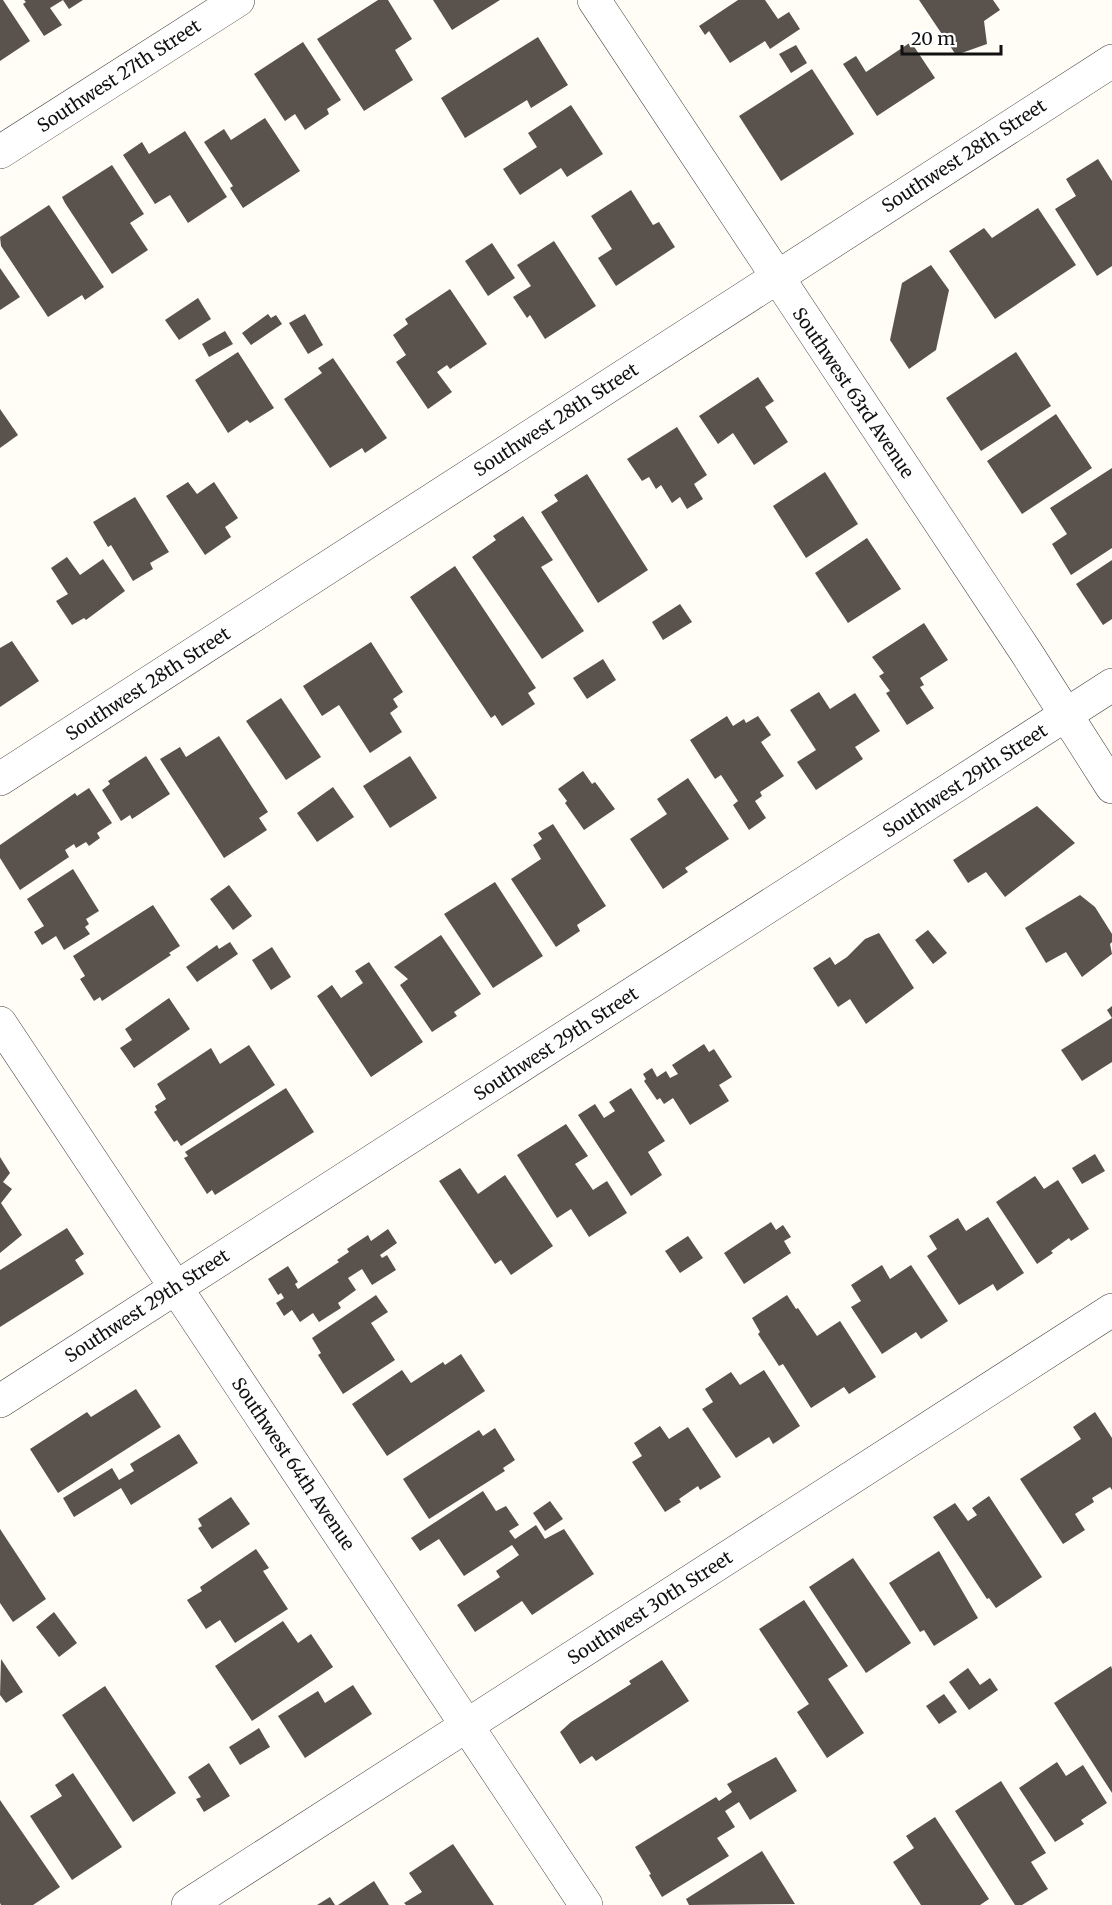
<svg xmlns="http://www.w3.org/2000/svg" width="1112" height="1905" font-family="Merriweather,serif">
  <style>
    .building { fill: #5a524d }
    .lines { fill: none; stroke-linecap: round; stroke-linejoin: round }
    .street-casing { stroke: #444; stroke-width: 34 }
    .street { stroke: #fff; stroke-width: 33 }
    .labels { text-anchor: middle; stroke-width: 6; stroke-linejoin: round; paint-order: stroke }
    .street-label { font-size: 18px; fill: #111; stroke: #fff }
  </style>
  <rect width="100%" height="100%" fill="#fffdf5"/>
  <g class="building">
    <polygon points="0,0 3,0 30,41 0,61"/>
    <polygon points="24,0 83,0 69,9 63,0 50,8 62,25 44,36 23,4 26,2"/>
    <polygon points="378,0 388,0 412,39 395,50 413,80 364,111 317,39"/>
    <polygon points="433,0 500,0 452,30"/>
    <polygon points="738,0 765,0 778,19 789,12 800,29 770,49 765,41 730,63 709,31 705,35 699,26"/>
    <polygon points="919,0 993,0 1000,10 984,21 987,44 956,55"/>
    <polygon points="538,37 568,85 531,108 527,100 465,138 441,98"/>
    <polygon points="303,42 341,100 327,109 329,114 305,130 295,114 285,121 254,74"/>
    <polygon points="911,42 935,78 877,116 843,64 856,56 866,72"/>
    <polygon points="796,45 807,63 791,73 779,54"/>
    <polygon points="812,69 854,134 781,181 739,116"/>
    <polygon points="571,105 603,154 567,177 561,168 520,195 503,169 537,147 528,133"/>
    <polygon points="265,118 300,171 243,208 230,188 233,186 204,142 224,129 231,140"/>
    <polygon points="185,131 227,197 188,223 170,195 155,204 123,155 142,142 149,154"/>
    <polygon points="1098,159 1112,181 1112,266 1097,276 1055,209 1076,196 1066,179"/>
    <polygon points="112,165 144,214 130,223 148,250 112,274 65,203 62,197"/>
    <polygon points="631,190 653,225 659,222 675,247 616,286 598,258 612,249 591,216"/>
    <polygon points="49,205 104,287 85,300 82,295 48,317 1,246 0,237"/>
    <polygon points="1038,208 1076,265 995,319 949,251 984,228 992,238"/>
    <polygon points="554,241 596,306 545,339 530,315 527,318 513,297 531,286 517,265"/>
    <polygon points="492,243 515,278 488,296 465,261"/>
    <polygon points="931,265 949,290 936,350 909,369 890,340 902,283"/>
    <polygon points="0,268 20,297 0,310"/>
    <polygon points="450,289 487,344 450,369 447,365 437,372 452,392 428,409 396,362 406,355 393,335 408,324 405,319"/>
    <polygon points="198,298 211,319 179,340 165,320"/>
    <polygon points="268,314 271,318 276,315 282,324 251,345 242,333"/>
    <polygon points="305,314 323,345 308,354 289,323"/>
    <polygon points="225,331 233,344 209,357 202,344"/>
    <polygon points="238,352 274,408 250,423 247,420 228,433 195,380"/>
    <polygon points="1016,352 1051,406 981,451 946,398"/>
    <polygon points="333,358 387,438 365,453 362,448 330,468 284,399 322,373 318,368"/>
    <polygon points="758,377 774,401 765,407 788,442 754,465 733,433 718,444 699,416"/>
    <polygon points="0,409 18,435 0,448"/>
    <polygon points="1056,414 1092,468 1022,514 987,461"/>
    <polygon points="677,427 707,475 694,484 703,499 687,509 680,497 672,503 661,485 656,489 649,477 642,481 627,459"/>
    <polygon points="1112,468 1112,548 1071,575 1052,544 1067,534 1050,508"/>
    <polygon points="825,472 858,524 806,558 773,506"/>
    <polygon points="587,474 648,570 598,603 541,512 558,501 554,495"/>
    <polygon points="188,482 197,494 214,482 238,518 225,527 231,537 205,555 166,496"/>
    <polygon points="135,497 169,552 150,563 153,569 133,581 111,545 108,547 93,522"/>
    <polygon points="523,516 553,560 541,567 584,631 542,659 472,557 496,540 493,536"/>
    <polygon points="867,538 901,589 848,623 815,573"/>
    <polygon points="67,557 80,575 103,559 125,591 86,620 84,618 72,625 56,601 68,594 51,568"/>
    <polygon points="1112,560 1112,619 1103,625 1076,584"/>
    <polygon points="455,566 536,688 528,693 535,704 502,726 495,715 491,718 410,597"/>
    <polygon points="680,604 692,622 663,640 652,622"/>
    <polygon points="924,623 948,660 920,678 924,685 920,687 934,708 907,725 886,693 890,691 879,676 884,673 872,657"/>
    <polygon points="12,641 39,681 0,707 0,648"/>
    <polygon points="371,642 403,692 393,699 398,707 390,713 402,732 370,753 339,705 322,716 303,686"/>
    <polygon points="603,659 616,680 587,699 573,678"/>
    <polygon points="819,692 830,709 855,693 880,731 855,747 863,759 816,790 797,762 816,750 790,710"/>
    <polygon points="281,698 321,757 286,780 246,721"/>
    <polygon points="727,716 733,726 744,719 746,723 758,716 771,735 761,742 784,776 760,792 762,796 755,801 766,818 749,830 733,805 738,801 721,775 715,779 690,740"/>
    <polygon points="219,736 268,812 259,818 267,830 224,858 160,759 180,747 186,757"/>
    <polygon points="146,756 170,794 132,819 130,815 121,821 102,790 110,784 108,781"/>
    <polygon points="410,756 437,798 390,828 363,786"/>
    <polygon points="583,771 592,784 595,782 615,809 584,830 565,803 567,801 558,789"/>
    <polygon points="688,778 729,839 685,868 688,872 663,889 630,839 667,814 657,799"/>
    <polygon points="333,787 354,817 317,842 297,813"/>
    <polygon points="89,788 112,823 97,833 100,838 89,846 86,842 76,848 74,844 65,850 69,857 20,890 0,858 0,845 75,793 77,796"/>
    <polygon points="1037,806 1075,843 1005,897 986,872 968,883 953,860"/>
    <polygon points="553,824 606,906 577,925 580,931 556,947 511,879 541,859 533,845 542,839 538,833"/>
    <polygon points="73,869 99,911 86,919 89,924 85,927 90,934 64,950 56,936 42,945 34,932 44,926 27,899"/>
    <polygon points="495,882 543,956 493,988 444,914"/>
    <polygon points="229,885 252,916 233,930 210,899"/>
    <polygon points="1080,895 1095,907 1112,934 1112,942 1110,944 1112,954 1082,977 1066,952 1046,963 1025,928"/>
    <polygon points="153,905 180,946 169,953 171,955 102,1001 100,997 94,1001 80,979 85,976 73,956"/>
    <polygon points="928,930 947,953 933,964 915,940"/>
    <polygon points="879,933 914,988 866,1024 850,999 838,1007 813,968 830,957 835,965 847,957 865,939"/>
    <polygon points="441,935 481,994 454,1012 457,1016 432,1032 400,985 408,979 394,967"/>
    <polygon points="230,942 238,954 197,982 186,967 217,945 219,949"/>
    <polygon points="272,947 291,977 271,990 252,960"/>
    <polygon points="369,962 423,1042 371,1077 317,996 332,985 341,998 363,983 355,971"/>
    <polygon points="169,998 190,1029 134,1068 120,1048 132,1040 125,1029"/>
    <polygon points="1112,1006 1112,1062 1082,1081 1061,1050 1112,1018 1107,1010"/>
    <polygon points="704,1044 709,1052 714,1049 732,1077 719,1085 729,1101 690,1125 673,1098 664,1104 660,1098 657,1100 644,1081 646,1079 643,1074 652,1068 657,1077 666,1071 670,1078 678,1074 672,1065"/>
    <polygon points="249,1045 275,1085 181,1146 177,1140 174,1142 154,1112 157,1110 155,1106 166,1099 157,1084 211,1048 220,1064"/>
    <polygon points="286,1088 314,1132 215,1195 212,1190 207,1194 184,1158 188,1156 185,1152"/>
    <polygon points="631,1088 665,1141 648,1152 662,1175 631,1196 578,1115 595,1104 604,1118 615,1111 609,1102"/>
    <polygon points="566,1124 588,1156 575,1164 593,1190 607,1181 627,1213 589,1237 571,1209 557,1218 517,1155"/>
    <polygon points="1095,1154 1105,1171 1082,1184 1072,1168"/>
    <polygon points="0,1157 10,1173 3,1182 12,1189 1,1203 22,1235 0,1253"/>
    <polygon points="460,1168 478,1194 505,1175 553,1246 511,1275 501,1260 495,1264 439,1181"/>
    <polygon points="1035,1176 1044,1189 1058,1180 1089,1229 1071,1241 1069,1238 1051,1251 1053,1253 1037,1264 996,1202"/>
    <polygon points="988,1217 1024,1273 997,1291 993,1284 959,1305 927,1256 937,1249 929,1236 958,1218 966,1231"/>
    <polygon points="771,1222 776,1230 783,1225 791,1237 784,1241 791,1253 744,1284 724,1253"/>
    <polygon points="67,1228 84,1254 75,1260 84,1274 0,1327 0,1270"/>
    <polygon points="388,1229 397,1243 380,1255 382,1258 387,1255 396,1270 372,1285 362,1269 348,1278 356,1290 338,1303 341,1308 319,1322 313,1313 300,1322 292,1310 284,1316 276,1303 284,1298 281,1293 278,1295 268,1279 288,1266 298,1282 295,1284 298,1289 339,1262 337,1260 349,1252 347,1249 368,1235 371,1241"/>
    <polygon points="688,1236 703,1258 680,1273 665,1251"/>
    <polygon points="882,1265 890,1279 911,1265 948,1321 921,1339 916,1332 882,1354 851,1307 861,1301 851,1285"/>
    <polygon points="376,1295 388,1312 371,1323 395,1360 343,1394 318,1355 321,1353 312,1338"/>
    <polygon points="787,1295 796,1309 798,1308 817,1336 840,1321 876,1377 849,1394 844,1387 811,1408 783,1364 779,1366 758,1334 760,1332 752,1318"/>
    <polygon points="461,1354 485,1391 387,1456 352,1404 402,1370 411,1383 443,1362 445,1365"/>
    <polygon points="764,1370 800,1426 773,1444 769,1437 736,1458 702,1409 713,1402 705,1389 731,1372 740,1385"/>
    <polygon points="136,1389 161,1427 58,1493 30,1449 87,1412 91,1417"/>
    <polygon points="1095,1412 1112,1438 1112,1490 1110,1487 1092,1498 1094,1502 1075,1514 1085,1530 1063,1544 1020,1479 1081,1439 1073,1427"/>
    <polygon points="660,1426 669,1439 688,1427 721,1477 700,1490 698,1486 679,1499 681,1502 665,1512 632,1462 642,1456 634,1443"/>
    <polygon points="495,1428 515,1460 503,1468 505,1471 429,1519 403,1479 479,1430 483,1436"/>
    <polygon points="179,1434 198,1463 131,1505 121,1488 74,1517 63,1498 112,1468 119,1480 134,1471 130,1464"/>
    <polygon points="483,1491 496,1511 506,1506 519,1525 509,1531 515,1539 536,1525 545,1539 564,1529 594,1574 532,1615 522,1601 475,1632 457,1605 500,1577 496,1571 529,1548 519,1555 512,1545 464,1576 439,1539 420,1551 411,1538"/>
    <polygon points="989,1496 1042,1577 996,1608 989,1598 987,1599 933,1517 955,1503 968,1521 977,1515 972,1508"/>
    <polygon points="231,1497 250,1524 212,1549 198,1528 202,1526 198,1519"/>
    <polygon points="550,1501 563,1519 545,1531 533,1513"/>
    <polygon points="0,1529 46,1599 13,1622 0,1603"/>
    <polygon points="256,1549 269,1568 263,1571 288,1609 235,1643 220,1620 206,1629 187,1600 202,1591 200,1587"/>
    <polygon points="939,1551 978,1618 934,1646 924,1630 920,1632 889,1583"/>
    <polygon points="853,1558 911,1643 866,1673 809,1587"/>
    <polygon points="804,1600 848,1666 828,1679 864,1733 827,1758 797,1712 809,1704 759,1629"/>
    <polygon points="54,1612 77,1643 59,1657 36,1627"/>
    <polygon points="283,1621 298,1643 311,1634 333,1667 252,1721 215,1666"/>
    <polygon points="1,1659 23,1692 6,1703 0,1695"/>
    <polygon points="662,1660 689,1701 596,1761 592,1756 580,1764 560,1732 571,1722 631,1684 629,1681"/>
    <polygon points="1111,1666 1112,1669 1112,1793 1054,1703"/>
    <polygon points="968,1668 980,1685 990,1678 998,1690 969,1710 949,1682"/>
    <polygon points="353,1685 372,1714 305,1758 278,1716 318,1691 325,1703"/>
    <polygon points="105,1686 176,1793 133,1822 62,1715"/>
    <polygon points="944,1694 957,1712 939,1724 926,1706"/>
    <polygon points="259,1728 270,1747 240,1765 229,1747"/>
    <polygon points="776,1757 797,1791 750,1820 739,1802 725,1811 735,1827 717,1838 729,1856 662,1897 649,1875 651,1874 635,1847 716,1797 719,1801 732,1792 727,1784"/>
    <polygon points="1057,1762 1066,1776 1083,1765 1107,1803 1081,1820 1084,1824 1055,1842 1019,1788"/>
    <polygon points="209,1763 230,1796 204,1812 196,1799 201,1797 188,1777"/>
    <polygon points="73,1773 122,1847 72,1880 30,1816 62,1796 55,1785"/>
    <polygon points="1001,1781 1046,1853 1031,1862 1048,1889 1022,1905 1015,1905 955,1811"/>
    <polygon points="0,1800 60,1887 33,1905 1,1905 0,1903"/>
    <polygon points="935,1817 989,1899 980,1905 921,1905 893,1862 914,1848 906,1836"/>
    <polygon points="453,1844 494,1905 406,1905 404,1903 422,1892 409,1873"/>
    <polygon points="762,1851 795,1904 689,1905 686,1899"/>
    <polygon points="374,1881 389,1905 338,1905"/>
    <polygon points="330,1897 335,1905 317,1905"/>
  </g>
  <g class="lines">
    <g class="street-casing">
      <g id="street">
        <polyline points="594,0 1026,652 1112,787"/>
        <polyline points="0,152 238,0"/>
        <polyline points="0,779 1112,61"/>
        <polyline points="0,1023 586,1905"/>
        <polyline points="0,1401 1112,685"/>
        <polyline points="188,1905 1112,1310"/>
      </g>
    </g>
    <use href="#street" class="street"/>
  </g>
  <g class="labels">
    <g class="street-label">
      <text transform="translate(119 76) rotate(-33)" y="6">Southwest 27th Street</text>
      <text transform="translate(964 156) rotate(-33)" y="6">Southwest 28th Street</text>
      <text transform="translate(853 393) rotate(56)" y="6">Southwest 63rd Avenue</text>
      <text transform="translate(556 420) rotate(-33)" y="6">Southwest 28th Street</text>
      <text transform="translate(148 684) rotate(-33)" y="6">Southwest 28th Street</text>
      <text transform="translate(965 781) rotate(-33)" y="6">Southwest 29th Street</text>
      <text transform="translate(556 1044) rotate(-33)" y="6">Southwest 29th Street</text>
      <text transform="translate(147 1306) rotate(-33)" y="6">Southwest 29th Street</text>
      <text transform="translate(293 1464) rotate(56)" y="6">Southwest 64th Avenue</text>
      <text transform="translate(650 1608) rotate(-33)" y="6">Southwest 30th Street</text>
    </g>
  </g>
  <path d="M902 45v9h99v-9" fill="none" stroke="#111111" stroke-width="3"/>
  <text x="911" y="45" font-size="18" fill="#111111" stroke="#ffffff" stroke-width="4.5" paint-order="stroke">20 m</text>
</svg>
